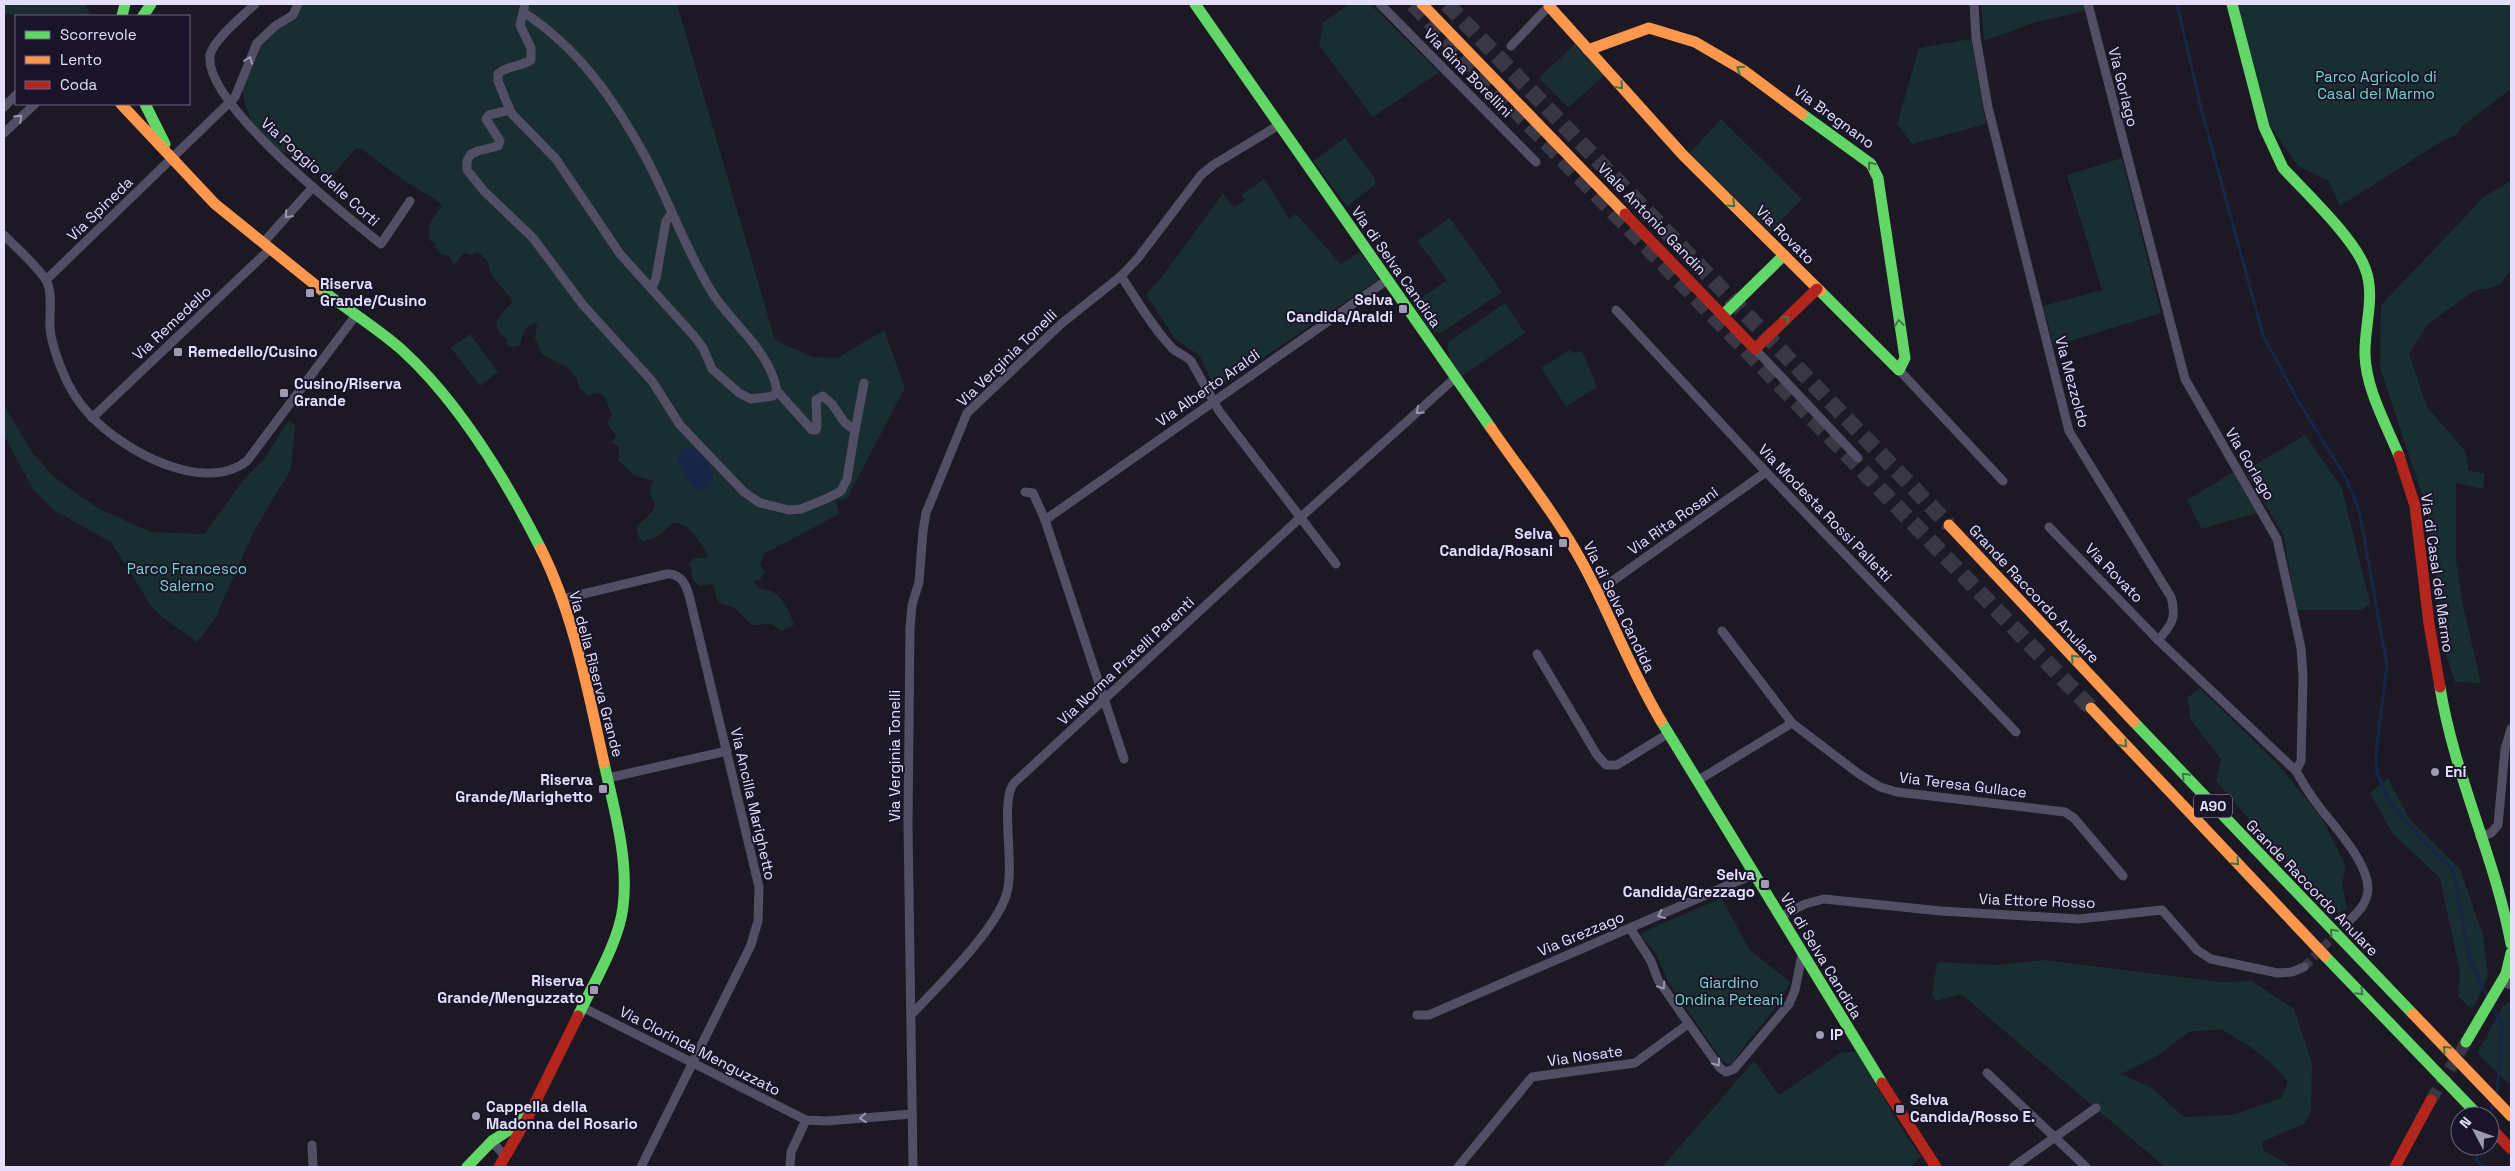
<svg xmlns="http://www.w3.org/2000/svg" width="2515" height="1171" font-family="'Space Grotesk',sans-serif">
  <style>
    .green { fill: #182e30; fill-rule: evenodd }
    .water { fill: #162548 }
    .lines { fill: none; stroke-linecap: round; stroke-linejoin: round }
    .stream { stroke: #162548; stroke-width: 3 }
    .street-tunnel { stroke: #3a3744; stroke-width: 9; stroke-dasharray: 9 4.5; stroke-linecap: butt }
    .secondary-tunnel { stroke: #3a3744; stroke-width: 12; stroke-dasharray: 12 6; stroke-linecap: butt }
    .highway-tunnel { stroke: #3a3744; stroke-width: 16; stroke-dasharray: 16 8; stroke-linecap: butt }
    .street { stroke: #524f64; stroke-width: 9 }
    .fast { stroke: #63d668; stroke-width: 11 }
    .slow { stroke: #ff974d; stroke-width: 11 }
    .jam { stroke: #b3261e; stroke-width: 11 }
    .oneway { stroke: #9c97b0 }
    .oneway2 { stroke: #3e7548 }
    .poi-dot { fill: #9f9ab0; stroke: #191429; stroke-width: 2 }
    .labels { text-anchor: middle; stroke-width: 4; stroke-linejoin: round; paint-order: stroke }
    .shield { fill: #191429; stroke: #a8a2bd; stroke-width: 1 }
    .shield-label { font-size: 14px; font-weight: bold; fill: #e5dffc }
    .street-label { font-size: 15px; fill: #e5dffc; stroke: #191429 }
    .park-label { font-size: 15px; fill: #71d6c5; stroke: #191429 }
    .poi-label { font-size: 15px; font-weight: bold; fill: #e5dffc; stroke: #191429; text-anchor: start }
  </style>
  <rect width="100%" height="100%" fill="#1c1924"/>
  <g class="green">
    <polygon points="4,4 85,4 91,16 20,16 4,13"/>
    <path d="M300,4H677L775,340L812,357L837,358L884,330L905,388L847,498L836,501L839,514L764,554L760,566L765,571L760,579L754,581C759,594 768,587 776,594C786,602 790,613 794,625L781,631L771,624L752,625L735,608L718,603L713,584L699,586L691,577L692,572L689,564C694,557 697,557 704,558L708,555C699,542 691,523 673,523L657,537L644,541L639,538L636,527L652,512L655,506C653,496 645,493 654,481L635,476L619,461V447L611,442L616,437L607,422L612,415L604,396L598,393L588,395L579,388L577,379L569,369L542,354L535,338L537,324L534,323C520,330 525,335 519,346L509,347L507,345V339C487,326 499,316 512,303C506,287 488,278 488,261L478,252L471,255L464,253L454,265L449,256L441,254L435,248L436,244L429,240L430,222L442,206L439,202L403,180L360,148L355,149L328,180L303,155C289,162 257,136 252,123C246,108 238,86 244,70C246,63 269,26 275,21C283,14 292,13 300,4Z"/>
    <polygon points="1349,4 1370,4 1439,72 1373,117 1319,45 1323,23"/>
    <polygon points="1981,4 2083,4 2085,11 2036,22 1984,41"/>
    <polygon points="2237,4 2511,4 2511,89 2462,126 2456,135 2444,140 2340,206 2328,180 2298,166 2268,123"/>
    <polygon points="1971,39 1986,124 1912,144 1897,124 1919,48"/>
    <polygon points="1575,44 1604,75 1568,108 1539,78"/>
    <polygon points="1721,119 1802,199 1770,232 1690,153"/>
    <polygon points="1345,138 1375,179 1375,185 1347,206 1313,161"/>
    <polygon points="2122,158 2161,313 2054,346 2043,306 2102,290 2067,175"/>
    <polygon points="1265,179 1289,219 1296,214 1341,264 1360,252 1379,279 1216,390 1199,355 1175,339 1146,294 1162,277 1223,193 1234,208 1245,200 1242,194"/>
    <polygon points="2511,181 2511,269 2500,284 2488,289 2475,290 2427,325 2409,354 2427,407 2466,452 2468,470 2485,474 2483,489 2456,483 2456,561 2464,610 2481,683 2455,682 2447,657 2426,507 2380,367 2381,305 2485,196"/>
    <polygon points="1450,218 1502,292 1441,333 1430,330 1413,304 1447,280 1417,241"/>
    <polygon points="1505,303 1525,333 1462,376 1451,363 1447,343"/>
    <polygon points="470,334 498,372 480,386 451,348"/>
    <polygon points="1571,349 1573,353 1582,351 1597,387 1566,407 1541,368"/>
    <polygon points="4,405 32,452 52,475 81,497 102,510 151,532 204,534 245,478 264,459 289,420 295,425 291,469 253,533 214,621 197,642 161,616 152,607 111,542 55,511 33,489 4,435"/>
    <polygon points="2305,435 2342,488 2370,604 2362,610 2297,610 2283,534 2245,471"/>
    <polygon points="2233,472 2257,513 2201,529 2187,500"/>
    <polygon points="2200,688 2274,760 2322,818 2346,867 2342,884 2347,909 2337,913 2264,836 2216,781 2221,759 2191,720 2187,698"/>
    <polygon points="2388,778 2410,820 2460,869 2483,935 2488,975 2475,1005 2470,1008 2458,996 2460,973 2440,878 2393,834 2370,793"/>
    <path d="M1721,898L1750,950L1790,982C1778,1013 1749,1034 1733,1064L1728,1065L1723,1062L1668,982L1657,955L1641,936L1643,932Z"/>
    <path d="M2043,960L2221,982L2252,981L2294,1009L2312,1063L2311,1112L2304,1124L2262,1142L2264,1151L2293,1167H2165L1961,994L1936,1001L1932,994L1937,962L1997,965ZM2221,1029C2245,1044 2271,1058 2288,1082L2281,1098L2232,1115L2184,1117L2152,1088L2121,1074L2157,1056L2189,1032Z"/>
    <polygon points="2511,1002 2511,1086 2477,1053 2503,1006"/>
    <polygon points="1856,1051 1904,1132 1921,1157 1910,1167 1662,1167 1754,1061 1779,1095 1841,1053"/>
  </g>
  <path class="water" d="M688,447C704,452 723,474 706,489L699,490L690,484L678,460L680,450Z"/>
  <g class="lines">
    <g class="stream">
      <polyline points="2177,4 2202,112 2263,335 2297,399 2346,478 2359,510 2387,665 2376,753 2377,773 2390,803 2426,844 2453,870 2469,956 2488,998"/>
      <polyline points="2492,1006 2502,1025 2497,1092"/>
      <polyline points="2489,1116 2493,1105"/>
      <polyline points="2480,1146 2476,1160 2484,1167"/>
    </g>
    <polyline class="street-tunnel" points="2304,967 2348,922"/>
    <polyline class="secondary-tunnel" points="2431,1100 2466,1042"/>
    <g class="highway-tunnel">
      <polyline points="1413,4 2091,708"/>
      <polyline points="1447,4 1949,525"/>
    </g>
    <g class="street">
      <path d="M255,4C244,15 213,40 210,55C203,103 344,214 381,244L410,201"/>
      <polyline points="1380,4 1536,162"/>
      <path d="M1974,4L1976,38L1988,107L2069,431L2171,597C2177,617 2172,625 2158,640L2296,771"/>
      <path d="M2088,4L2185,379L2277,539L2301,648L2303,677L2301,761L2296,771C2302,781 2308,792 2315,801C2331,824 2369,861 2368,890C2367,904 2357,913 2348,922"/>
      <path d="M523,12C579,48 615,101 646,158C670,203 686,251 713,294C734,326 770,351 777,391L773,396L751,399L739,393L712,369L703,348L694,336L620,254L556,159L511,113L498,81V74C507,65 521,67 531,60V48L520,25L525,4"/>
      <polyline points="1511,46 1549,6"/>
      <polyline points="509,106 506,111 489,115 486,119 500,141 498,146 478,151 471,154 467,161 467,170 484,191 533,238 583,305 652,381 680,425 744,492 760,503 789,510 801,509 828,498 841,491 847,479 855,430 845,423 832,404 823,396 816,400 817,426 816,430 812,430 777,391"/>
      <polyline points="4,107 16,95"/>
      <polyline points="4,133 35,104"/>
      <path d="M4,235C16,248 39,267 47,282C53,295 49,314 50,328C51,341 56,355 61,368C68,386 77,402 91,416C123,450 203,495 247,461L356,315"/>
      <polyline points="263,243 313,187"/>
      <polyline points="1121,276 1138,258 1201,175 1213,165 1279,125"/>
      <polyline points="46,280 235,97 257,43 275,26 293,15 298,4"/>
      <polyline points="652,288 656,278 666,221 671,214"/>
      <polyline points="1616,310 1766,472 2016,732"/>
      <polyline points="1755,349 1858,458"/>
      <polyline points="1899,370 2003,481"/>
      <polyline points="92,418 270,249"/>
      <polyline points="855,431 864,383"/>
      <polyline points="1025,492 1033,493 1045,520"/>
      <polyline points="2049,527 2158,640"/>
      <polyline points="1597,592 1766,472"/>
      <path d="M562,599L667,574C682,573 687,587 690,599L759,887L758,921L751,945L641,1167"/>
      <polyline points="1722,631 1792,723 1859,774 1880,787 1897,792 2065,812 2074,818 2123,876"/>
      <polyline points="1537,654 1597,755 1606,765 1617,765 1669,733"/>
      <polyline points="1124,759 1045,520 1387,280"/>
      <polyline points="608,778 727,751"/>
      <polyline points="1697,781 1792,723"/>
      <polyline points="2480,837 2491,833 2498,825 2505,749 2511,729"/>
      <polyline points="1780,917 1805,904 1824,899 1941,911 2079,919 2162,910 2197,950 2211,959 2278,973 2292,972 2304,967"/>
      <polyline points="1630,928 1651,961 1658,980 1720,1068 1726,1072 1734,1069 1789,1004 1795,990 1802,955"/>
      <polyline points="2502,982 2511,985"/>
      <polyline points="582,1007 806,1120 827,1121 912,1114"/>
      <path d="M911,1015C939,985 993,933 1006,896C1016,866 999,802 1014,783L1301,517L1455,378"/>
      <polyline points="1417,1015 1429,1015 1754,874"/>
      <polyline points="1987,1073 2086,1167"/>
      <polyline points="312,1145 313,1167"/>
      <polyline points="488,1145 495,1145 505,1156"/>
      <polyline points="790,1167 791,1152 806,1120"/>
      <path d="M913,1167L908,824L910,628L912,605L919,582L923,531L926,513L967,413L1061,324L1121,276C1137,300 1152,327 1172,348C1177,353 1185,355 1191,361L1219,411L1336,564"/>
      <polyline points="1458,1167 1532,1077 1635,1063 1688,1024"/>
      <polyline points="2013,1167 2096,1108"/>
    </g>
    <g class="fast">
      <polyline points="1195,4 1491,428"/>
      <path d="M2232,4L2264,127L2283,168C2306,193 2354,238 2365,268C2376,296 2364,326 2365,355C2366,389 2386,424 2399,456"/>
      <polyline points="122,16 125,4"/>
      <polyline points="143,16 151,4"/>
      <polyline points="145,104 165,144"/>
      <polyline points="1802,114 1871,164 1878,178 1905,358 1899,370 1820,291"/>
      <path d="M319,288C346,309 376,327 402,350C459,402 506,480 541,549"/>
      <polyline points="1723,315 1784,255"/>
      <path d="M2440,687C2454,775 2495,857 2511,944"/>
      <polyline points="1661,721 1882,1083"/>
      <polyline points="2134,722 2413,1014"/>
      <polyline points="2325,956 2479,1116"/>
      <path d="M578,1016C593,984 619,942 623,907C629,859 614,809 604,763"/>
      <polyline points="2466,1042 2506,974 2511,953"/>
      <polyline points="467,1167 492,1141 517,1125 523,1117"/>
    </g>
    <g class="slow">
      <polyline points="1422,4 1625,214"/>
      <polyline points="1551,4 1549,6 1683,155 1820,291"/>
      <polyline points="1588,50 1649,28 1695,42 1743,70 1802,114"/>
      <polyline points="121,104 215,204 319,288"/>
      <path d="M1491,428C1522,473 1557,516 1583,564C1611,616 1631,671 1661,721"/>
      <polyline points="1949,525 2134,722"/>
      <path d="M541,549C574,615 588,692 604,763"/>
      <polyline points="2091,708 2325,956"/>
      <polyline points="2413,1014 2511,1116"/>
    </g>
    <g class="jam">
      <polyline points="1625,214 1755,349 1817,289"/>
      <polyline points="2399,456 2415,506 2429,624 2440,687"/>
      <polyline points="1882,1083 1936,1167"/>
      <polyline points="2490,1127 2511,1149"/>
      <polyline points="499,1167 528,1117 578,1016"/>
      <polyline points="2395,1167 2431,1100"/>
    </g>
  </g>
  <defs><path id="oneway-chevron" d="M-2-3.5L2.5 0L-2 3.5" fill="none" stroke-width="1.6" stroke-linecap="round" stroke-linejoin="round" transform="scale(1.25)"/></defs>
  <g class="oneway">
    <use href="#oneway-chevron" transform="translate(249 60) rotate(-69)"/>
    <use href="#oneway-chevron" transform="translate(19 118) rotate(-44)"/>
    <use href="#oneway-chevron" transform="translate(288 215) rotate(131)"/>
    <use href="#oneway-chevron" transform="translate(1419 411) rotate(138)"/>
    <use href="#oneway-chevron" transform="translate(1661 915) rotate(156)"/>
    <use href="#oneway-chevron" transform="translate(1662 986) rotate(57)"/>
    <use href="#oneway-chevron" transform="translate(1717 1063) rotate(54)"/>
    <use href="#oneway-chevron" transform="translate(863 1118) rotate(176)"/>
  </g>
  <g class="oneway2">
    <use href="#oneway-chevron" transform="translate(1740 69) rotate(-147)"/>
    <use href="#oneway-chevron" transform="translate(1620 86) rotate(48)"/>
    <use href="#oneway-chevron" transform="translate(1871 165) rotate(-129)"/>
    <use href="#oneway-chevron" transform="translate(1732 204) rotate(44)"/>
    <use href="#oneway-chevron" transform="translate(1786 319) rotate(-44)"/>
    <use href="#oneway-chevron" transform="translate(1899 323) rotate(-98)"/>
    <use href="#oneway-chevron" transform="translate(2074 658) rotate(-133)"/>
    <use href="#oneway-chevron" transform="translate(2124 744) rotate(47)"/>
    <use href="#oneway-chevron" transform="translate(2185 776) rotate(-133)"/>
    <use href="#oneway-chevron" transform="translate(2236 862) rotate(47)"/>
    <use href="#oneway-chevron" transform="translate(2333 932) rotate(-134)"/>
    <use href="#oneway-chevron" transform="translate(2360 992) rotate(46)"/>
    <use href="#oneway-chevron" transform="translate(2446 1049) rotate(-134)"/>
  </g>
  <g class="poi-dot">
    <rect x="305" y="288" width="10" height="10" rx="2.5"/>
    <rect x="1398" y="304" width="10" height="10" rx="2.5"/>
    <rect x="173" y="347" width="10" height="10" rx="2.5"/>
    <rect x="279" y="388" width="10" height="10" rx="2.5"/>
    <rect x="1558" y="538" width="10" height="10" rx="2.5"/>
    <circle cx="2435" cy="772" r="5"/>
    <rect x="598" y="784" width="10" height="10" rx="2.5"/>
    <rect x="1760" y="879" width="10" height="10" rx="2.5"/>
    <rect x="589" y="985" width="10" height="10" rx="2.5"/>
    <circle cx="1820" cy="1035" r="5"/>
    <rect x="1895" y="1104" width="10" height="10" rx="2.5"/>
    <circle cx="476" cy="1116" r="5"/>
  </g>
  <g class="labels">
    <rect class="shield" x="2194" y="794.5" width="38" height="23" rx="4"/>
    <g class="shield-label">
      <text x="2213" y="811">A90</text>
    </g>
    <g class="street-label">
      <text transform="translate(1468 73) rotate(45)" y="5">Via Gina Borellini</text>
      <text transform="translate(2123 87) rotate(76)" y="5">Via Gorlago</text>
      <text transform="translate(1834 117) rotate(36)" y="5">Via Bregnano</text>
      <text transform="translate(320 172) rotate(42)" y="5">Via Poggio delle Corti</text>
      <text transform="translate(100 209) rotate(-44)" y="5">Via Spineda</text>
      <text transform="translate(1652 219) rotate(46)" y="5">Viale Antonio Gandin</text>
      <text transform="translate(1785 235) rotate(45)" y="5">Via Rovato</text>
      <text transform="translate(1396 267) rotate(55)" y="5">Via di Selva Candida</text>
      <text transform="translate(172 323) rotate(-43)" y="5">Via Remedello</text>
      <text transform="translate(1007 358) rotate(-44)" y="5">Via Verginia Tonelli</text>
      <text transform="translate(2072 382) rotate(75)" y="5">Via Mezzoldo</text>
      <text transform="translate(1208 388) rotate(-35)" y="5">Via Alberto Araldi</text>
      <text transform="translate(2250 464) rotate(59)" y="5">Via Gorlago</text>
      <text transform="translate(1825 513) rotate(46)" y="5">Via Modesta Rossi Palletti</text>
      <text transform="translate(1673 521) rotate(-35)" y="5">Via Rita Rosani</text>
      <text transform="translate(2114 573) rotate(46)" y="5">Via Rovato</text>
      <text transform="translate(2437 573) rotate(82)" y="5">Via di Casal del Marmo</text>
      <text transform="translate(2034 594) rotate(47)" y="5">Grande Raccordo Anulare</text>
      <text transform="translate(1619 607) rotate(64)" y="5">Via di Selva Candida</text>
      <text transform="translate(1126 661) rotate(-43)" y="5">Via Norma Pratelli Parenti</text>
      <text transform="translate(596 674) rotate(75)" y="5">Via della Riserva Grande</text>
      <text transform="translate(895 756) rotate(-90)" y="5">Via Verginia Tonelli</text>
      <text transform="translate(1963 785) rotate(7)" y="5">Via Teresa Gullace</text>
      <text transform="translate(753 804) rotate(77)" y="5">Via Ancilla Marighetto</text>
      <text transform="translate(2312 888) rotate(46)" y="5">Grande Raccordo Anulare</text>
      <text transform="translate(2037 901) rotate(2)" y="5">Via Ettore Rosso</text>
      <text transform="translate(1581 934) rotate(-23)" y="5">Via Grezzago</text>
      <text transform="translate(1821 956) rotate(59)" y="5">Via di Selva Candida</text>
      <text transform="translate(700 1051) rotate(27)" y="5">Via Clorinda Menguzzato</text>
      <text transform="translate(1585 1056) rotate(-8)" y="5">Via Nosate</text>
    </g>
    <g class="park-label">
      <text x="2376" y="82">Parco Agricolo di<tspan x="2376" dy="17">Casal del Marmo</tspan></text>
      <text x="187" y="574">Parco Francesco<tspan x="187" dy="17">Salerno</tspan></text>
      <text x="1729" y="988">Giardino<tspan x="1729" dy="17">Ondina Peteani</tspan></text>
    </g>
    <g class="poi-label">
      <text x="320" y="289">Riserva<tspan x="320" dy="17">Grande/Cusino</tspan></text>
      <text x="1393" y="305" text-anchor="end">Selva<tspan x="1393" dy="17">Candida/Araldi</tspan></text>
      <text x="188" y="357">Remedello/Cusino</text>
      <text x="294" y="389">Cusino/Riserva<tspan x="294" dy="17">Grande</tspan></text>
      <text x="1553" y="539" text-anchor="end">Selva<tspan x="1553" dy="17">Candida/Rosani</tspan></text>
      <text x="2445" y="777">Eni</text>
      <text x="593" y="785" text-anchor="end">Riserva<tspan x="593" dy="17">Grande/Marighetto</tspan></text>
      <text x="1755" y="880" text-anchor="end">Selva<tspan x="1755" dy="17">Candida/Grezzago</tspan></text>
      <text x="584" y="986" text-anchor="end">Riserva<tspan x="584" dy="17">Grande/Menguzzato</tspan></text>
      <text x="1830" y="1040">IP</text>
      <text x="1910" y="1105">Selva<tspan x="1910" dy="17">Candida/Rosso E.</tspan></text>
      <text x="486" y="1112">Cappella della<tspan x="486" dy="17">Madonna del Rosario</tspan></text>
    </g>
  </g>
  <rect width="2515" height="1171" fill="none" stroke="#e5dffc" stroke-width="10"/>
  <rect x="15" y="15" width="175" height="90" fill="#191429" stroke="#6b657d"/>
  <rect x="25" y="31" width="25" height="8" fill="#63d668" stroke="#6b657d"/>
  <text x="60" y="40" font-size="15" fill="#e5dffc">Scorrevole</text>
  <rect x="25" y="56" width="25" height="8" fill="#ff974d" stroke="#6b657d"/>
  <text x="60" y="65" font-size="15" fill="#e5dffc">Lento</text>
  <rect x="25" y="81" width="25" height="8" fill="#b3261e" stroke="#6b657d"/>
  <text x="60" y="90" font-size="15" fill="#e5dffc">Coda</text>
  <g transform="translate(2475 1131) rotate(311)"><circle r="24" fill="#191429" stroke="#6b657d"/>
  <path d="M0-4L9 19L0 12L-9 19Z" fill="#9f9ab0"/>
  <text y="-8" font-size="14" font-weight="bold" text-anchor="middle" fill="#e5dffc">N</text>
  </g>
</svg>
